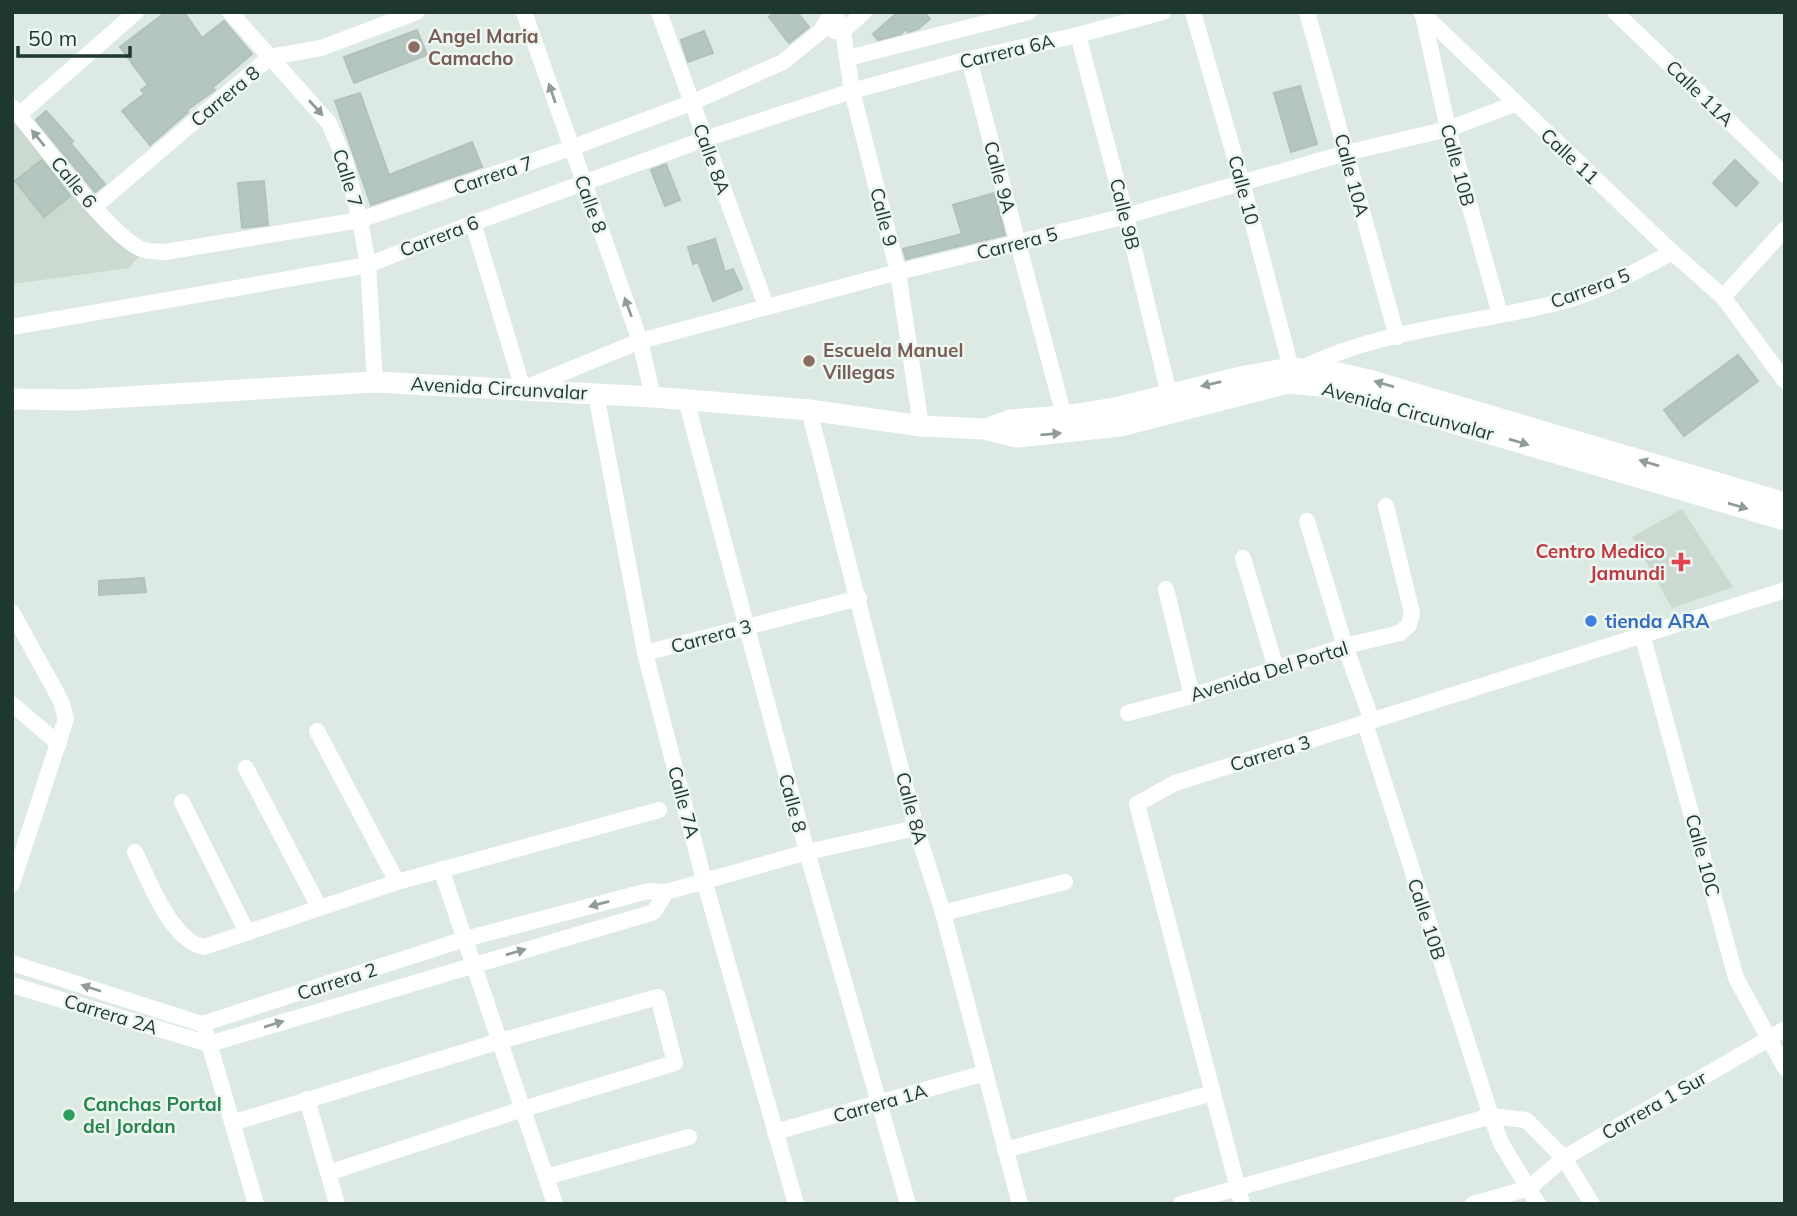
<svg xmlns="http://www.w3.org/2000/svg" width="1797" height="1216" font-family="Mulish,sans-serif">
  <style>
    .built { fill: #cbd9d1 }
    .building { fill: #b5c6be; stroke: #b0c2b9; stroke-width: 2 }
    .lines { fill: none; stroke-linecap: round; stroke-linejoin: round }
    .minor { stroke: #fff; stroke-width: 16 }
    .secondary { stroke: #fff; stroke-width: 21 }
    .oneway { fill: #8f9c97 }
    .education-dot { fill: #8d6e63; stroke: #edf6f1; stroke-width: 2.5 }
    .health-dot { fill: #e0444e; stroke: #edf6f1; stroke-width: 2.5 }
    .shop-dot { fill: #3f7fe0; stroke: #edf6f1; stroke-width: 2.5 }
    .leisure-dot { fill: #2e9e5b; stroke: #edf6f1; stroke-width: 2.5 }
    .labels { text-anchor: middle; stroke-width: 5; stroke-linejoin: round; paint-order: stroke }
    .education-label { font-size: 19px; font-weight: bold; fill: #785e54; stroke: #edf6f1; text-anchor: start }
    .street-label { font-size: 19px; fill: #1f382f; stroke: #edf6f1 }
    .health-label { font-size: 19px; font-weight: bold; fill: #be3a42; stroke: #edf6f1; text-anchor: end }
    .shop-label { font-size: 19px; font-weight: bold; fill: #366cbe; stroke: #edf6f1; text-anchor: start }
    .leisure-label { font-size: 19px; font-weight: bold; fill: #27864d; stroke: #edf6f1; text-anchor: start }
  </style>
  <rect width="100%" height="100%" fill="#dde9e3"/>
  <g class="built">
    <polygon points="12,111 139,256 129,268 12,284"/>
    <polygon points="1682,509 1733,587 1672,608 1632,537"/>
  </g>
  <g class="building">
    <polygon points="166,12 184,12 202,38 224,21 252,54 213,87 215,90 187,110 188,112 150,145 122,111 144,94 141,90 148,85 120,47"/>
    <polygon points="775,12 797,12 809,27 789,43 769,17"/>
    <polygon points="898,12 924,12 930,19 918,29 908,32 906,29 901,34 878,40 873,34"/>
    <polygon points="417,30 427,55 354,83 344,57"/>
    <polygon points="704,31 713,53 688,62 681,40"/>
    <polygon points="1300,86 1317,144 1291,152 1274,93"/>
    <polygon points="360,93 389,175 472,142 482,167 371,205 335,101"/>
    <polygon points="46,111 73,141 71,144 105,184 95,192 36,120"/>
    <polygon points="42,160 70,196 44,217 15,181"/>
    <polygon points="1735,160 1758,183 1736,206 1713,183"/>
    <polygon points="666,164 680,200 665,206 651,170"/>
    <polygon points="264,181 268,225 242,228 238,183"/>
    <polygon points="994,193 1005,235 906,259 903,249 962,234 953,205"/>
    <polygon points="715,239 725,272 733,269 742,289 713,301 698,262 693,264 688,247"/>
    <polygon points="1738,355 1758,381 1684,436 1664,410"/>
    <polygon points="144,578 146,592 99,595 99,581"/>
  </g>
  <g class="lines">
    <g class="minor">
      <polyline points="230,12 329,123 345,161 360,220 368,265 375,382"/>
      <polyline points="524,12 640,341 653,397"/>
      <polyline points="659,12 766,306"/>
      <polyline points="834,12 843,31 852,91 898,272 921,426"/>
      <polyline points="1193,12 1242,182 1291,368"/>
      <polyline points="1307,12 1397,337"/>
      <polyline points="1421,12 1672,252 1723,297 1785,381"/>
      <polyline points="1615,12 1785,175"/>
      <polyline points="1423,15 1448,129 1500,314"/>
      <polyline points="834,31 843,31 864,12"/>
      <polyline points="1078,35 1126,216 1169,394"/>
      <polyline points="848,58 1029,12"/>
      <polyline points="969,59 1064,416"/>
      <path d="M12,107C39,137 110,239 144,250C150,252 159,251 165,252L360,220L571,148L691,103L783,62L821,31L832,12"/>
      <polyline points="19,115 136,12"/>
      <polyline points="94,207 270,57 321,48 417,12"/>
      <polyline points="473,223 523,389 640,341 898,272 1126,216 1346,153 1448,129 1515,104"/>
      <polyline points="1723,297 1785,229"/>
      <polyline points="12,327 368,265 473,223 705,139 852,91 969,59 1078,35 1163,12"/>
      <path d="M1302,368C1381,329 1475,324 1560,302C1600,291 1636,272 1672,252"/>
      <polyline points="596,394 645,653 704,880 796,1204"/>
      <polyline points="686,400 807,852 908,1204"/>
      <polyline points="809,410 916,828 943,913 1020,1204"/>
      <polyline points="1307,521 1345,646 1372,721"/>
      <polyline points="1243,558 1276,668"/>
      <polyline points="1166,589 1192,696"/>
      <polyline points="12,612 61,701 66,719 12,884"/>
      <polyline points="1642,634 1736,978 1785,1068"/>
      <polyline points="645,653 859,598"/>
      <polyline points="12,704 59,744"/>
      <polyline points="1128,713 1192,696 1345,646 1400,633 1409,625 1412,613 1386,506"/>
      <polyline points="1365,723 1491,1116 1501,1143 1538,1204"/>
      <polyline points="317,731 397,882"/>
      <polyline points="246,768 319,907"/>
      <polyline points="182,802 247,932"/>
      <path d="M135,852C149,880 171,941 204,947L397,882L659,810"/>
      <polyline points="441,869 555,1204"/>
      <polyline points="943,913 1065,882"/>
      <polyline points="12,963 202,1024 465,939 648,891 666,892 807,852 916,828"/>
      <polyline points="12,985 209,1044 654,912 666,892"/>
      <polyline points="206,1033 256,1204"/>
      <polyline points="307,1099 337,1204"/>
      <polyline points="232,1123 500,1041 658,997 675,1063 523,1109 328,1173"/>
      <polyline points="775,1132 985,1073"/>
      <polyline points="1005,1150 1213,1093"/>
      <polyline points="546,1177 689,1137"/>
      <polyline points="1181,1204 1491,1116 1526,1120 1564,1158 1592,1204"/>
      <polyline points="1242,1204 1137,804 1175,783 1785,590"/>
      <polyline points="1473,1204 1529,1188 1564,1158 1785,1029"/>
    </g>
    <g class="secondary">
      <polyline points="12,399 75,400 375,382 653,397 809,410 921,426 984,429 1017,437 1120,426 1288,383 1330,387 1785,520"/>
      <polyline points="986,429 1011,420 1064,416 1115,408 1245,376 1291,368 1338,373 1369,380 1785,503"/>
    </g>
  </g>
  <defs><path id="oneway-solid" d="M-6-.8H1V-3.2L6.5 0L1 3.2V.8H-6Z" transform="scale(1.75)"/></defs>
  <g class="oneway">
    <use href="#oneway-solid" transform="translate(552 93) rotate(-109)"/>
    <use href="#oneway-solid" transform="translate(316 108) rotate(48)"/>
    <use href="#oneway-solid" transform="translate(38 138) rotate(-129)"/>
    <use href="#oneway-solid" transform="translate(628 307) rotate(-110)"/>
    <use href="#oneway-solid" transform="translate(1211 384) rotate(167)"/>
    <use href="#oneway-solid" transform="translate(1384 384) rotate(-164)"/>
    <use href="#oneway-solid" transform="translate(1051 434) rotate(-5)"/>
    <use href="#oneway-solid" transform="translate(1519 442) rotate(16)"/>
    <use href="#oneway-solid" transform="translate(1649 463) rotate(-164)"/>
    <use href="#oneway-solid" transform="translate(1738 506) rotate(16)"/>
    <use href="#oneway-solid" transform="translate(599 904) rotate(165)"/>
    <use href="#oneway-solid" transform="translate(516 952) rotate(-16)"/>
    <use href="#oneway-solid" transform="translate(91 988) rotate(-162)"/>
    <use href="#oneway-solid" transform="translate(274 1024) rotate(-17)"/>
  </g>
  <g class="education-dot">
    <circle cx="414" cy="47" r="7"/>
    <circle cx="809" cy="361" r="7"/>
  </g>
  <path class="health-dot" d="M1677.5 551.5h7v7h7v7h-7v7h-7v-7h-7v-7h7z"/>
  <circle class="shop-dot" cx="1591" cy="621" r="7"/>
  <circle class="leisure-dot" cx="69" cy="1115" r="7"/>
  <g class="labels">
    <g class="education-label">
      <text x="428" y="43">Angel Maria<tspan x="428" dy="22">Camacho</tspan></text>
      <text x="823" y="357">Escuela Manuel<tspan x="823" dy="22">Villegas</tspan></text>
    </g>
    <g class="street-label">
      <text transform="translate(1007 51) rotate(-13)" y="7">Carrera 6A</text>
      <text transform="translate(1700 93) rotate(44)" y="7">Calle 11A</text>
      <text transform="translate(225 96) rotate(-40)" y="7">Carrera 8</text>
      <text transform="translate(1570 156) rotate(43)" y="7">Calle 11</text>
      <text transform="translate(712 159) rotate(70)" y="7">Calle 8A</text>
      <text transform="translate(1458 165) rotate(75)" y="7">Calle 10B</text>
      <text transform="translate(493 175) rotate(-19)" y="7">Carrera 7</text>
      <text transform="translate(1352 175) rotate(75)" y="7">Calle 10A</text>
      <text transform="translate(1000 177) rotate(75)" y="7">Calle 9A</text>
      <text transform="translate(348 178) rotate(73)" y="7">Calle 7</text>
      <text transform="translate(74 182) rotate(51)" y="7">Calle 6</text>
      <text transform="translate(1244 190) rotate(75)" y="7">Calle 10</text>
      <text transform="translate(591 204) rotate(70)" y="7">Calle 8</text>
      <text transform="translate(1125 214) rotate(76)" y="7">Calle 9B</text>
      <text transform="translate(884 217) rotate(76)" y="7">Calle 9</text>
      <text transform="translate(439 236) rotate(-21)" y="7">Carrera 6</text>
      <text transform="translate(1017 243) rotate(-14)" y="7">Carrera 5</text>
      <text transform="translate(1590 288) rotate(-20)" y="7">Carrera 5</text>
      <text transform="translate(499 388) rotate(3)" y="7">Avenida Circunvalar</text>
      <text transform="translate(1408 411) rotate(15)" y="7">Avenida Circunvalar</text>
      <text transform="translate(711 636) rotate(-15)" y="7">Carrera 3</text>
      <text transform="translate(1269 671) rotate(-17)" y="7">Avenida Del Portal</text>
      <text transform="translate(1270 753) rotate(-17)" y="7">Carrera 3</text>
      <text transform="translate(684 802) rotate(75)" y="7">Calle 7A</text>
      <text transform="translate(793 803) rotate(75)" y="7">Calle 8</text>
      <text transform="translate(912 808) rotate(75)" y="7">Calle 8A</text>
      <text transform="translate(1703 855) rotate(75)" y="7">Calle 10C</text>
      <text transform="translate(1427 919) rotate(72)" y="7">Calle 10B</text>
      <text transform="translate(337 981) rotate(-18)" y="7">Carrera 2</text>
      <text transform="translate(111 1014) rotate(17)" y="7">Carrera 2A</text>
      <text transform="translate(880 1103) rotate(-16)" y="7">Carrera 1A</text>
      <text transform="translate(1654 1105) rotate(-30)" y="7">Carrera 1 Sur</text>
    </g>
    <g class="health-label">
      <text x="1665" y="558">Centro Medico<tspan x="1665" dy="22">Jamundi</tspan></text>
    </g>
    <g class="shop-label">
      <text x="1605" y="628">tienda ARA</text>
    </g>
    <g class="leisure-label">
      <text x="83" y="1111">Canchas Portal<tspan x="83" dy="22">del Jordan</tspan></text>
    </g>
  </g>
  <rect width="1797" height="1216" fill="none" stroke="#1f382f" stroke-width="28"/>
  <path d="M18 46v10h112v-10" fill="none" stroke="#1f382f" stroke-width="3.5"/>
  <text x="28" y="46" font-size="21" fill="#1f382f" stroke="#edf6f1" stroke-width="5" paint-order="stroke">50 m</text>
</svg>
